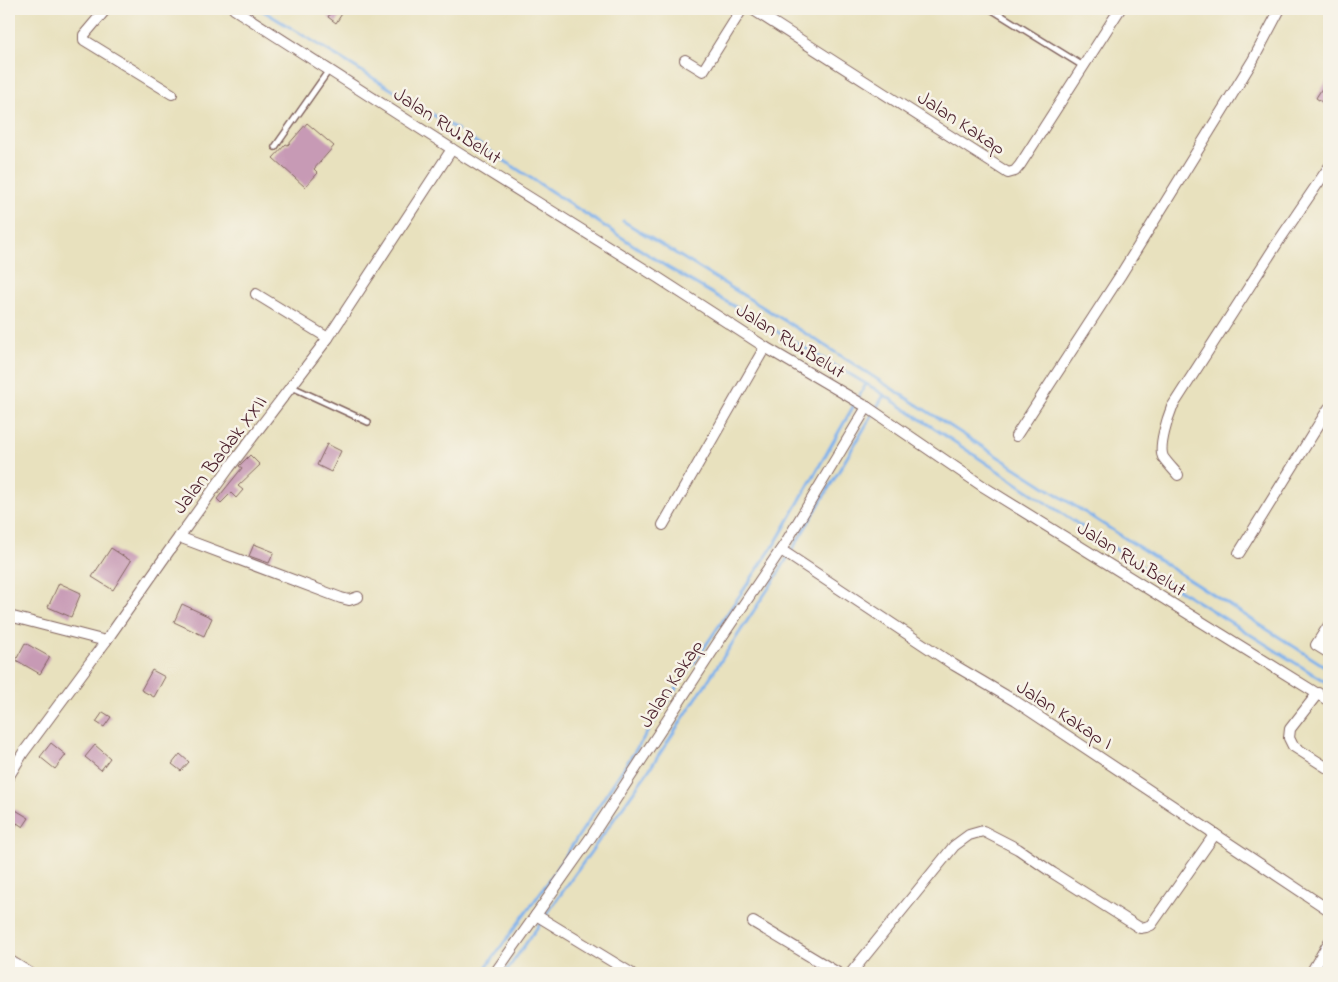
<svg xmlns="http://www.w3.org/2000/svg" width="1338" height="982" font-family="'Indie Flower',sans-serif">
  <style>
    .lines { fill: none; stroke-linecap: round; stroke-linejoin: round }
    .stream { stroke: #80b2ec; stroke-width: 3 }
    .building { fill: #c79ab5 }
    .lane-casing { stroke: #81635e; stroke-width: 8 }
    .street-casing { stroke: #81635e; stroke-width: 12 }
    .lane { stroke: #fff; stroke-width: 5 }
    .street { stroke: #fff; stroke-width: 10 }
    .labels { text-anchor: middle; stroke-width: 5; stroke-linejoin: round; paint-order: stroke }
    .street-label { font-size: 20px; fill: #4a1f2b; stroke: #f7f3e8 }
  </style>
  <rect width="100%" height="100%" fill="#f7f3e8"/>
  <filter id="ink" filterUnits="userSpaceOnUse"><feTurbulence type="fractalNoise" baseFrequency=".02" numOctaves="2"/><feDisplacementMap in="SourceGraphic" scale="10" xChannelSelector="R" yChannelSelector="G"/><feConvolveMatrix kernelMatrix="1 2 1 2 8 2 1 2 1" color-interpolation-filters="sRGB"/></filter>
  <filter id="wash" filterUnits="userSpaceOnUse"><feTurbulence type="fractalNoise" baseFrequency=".0096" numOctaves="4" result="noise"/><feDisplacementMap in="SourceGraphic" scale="20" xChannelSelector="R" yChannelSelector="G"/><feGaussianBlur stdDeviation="1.12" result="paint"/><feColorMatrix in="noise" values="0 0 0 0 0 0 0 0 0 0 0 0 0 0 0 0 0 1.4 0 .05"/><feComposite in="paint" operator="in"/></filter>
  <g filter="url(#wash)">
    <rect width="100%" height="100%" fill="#e8e1be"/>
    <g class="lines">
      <g class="stream">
        <polyline points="260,9 458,130"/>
        <polyline points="465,135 667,267 875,389 1141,566 1329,684"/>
        <polyline points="623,221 816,340 1329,669"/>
        <polyline points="482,973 546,885 678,686 776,542 866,384"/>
        <polyline points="505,973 651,767 776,577 884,395"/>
      </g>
    </g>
    <g id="blocks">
      <g class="building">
        <polygon points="333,9 345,9 336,23 328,17"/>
        <polygon points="1329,77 1329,107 1316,98"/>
        <polygon points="307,123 334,146 314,169 318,173 305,187 273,158 286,144 288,145"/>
        <polygon points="327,444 341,451 331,472 317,465"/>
        <polygon points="250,455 260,465 238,486 243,490 236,498 231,493 221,503 217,499 242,468 239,466"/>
        <polygon points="254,544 274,552 269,563 249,556"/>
        <polygon points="111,548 131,561 113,590 92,577"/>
        <polygon points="59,583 81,593 71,617 48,607"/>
        <polygon points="182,604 212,618 204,636 174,622"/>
        <polygon points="25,643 50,657 40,674 16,660"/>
        <polygon points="152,670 165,677 154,697 141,690"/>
        <polygon points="103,712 111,717 104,727 96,722"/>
        <polygon points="51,743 66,755 55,769 40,757"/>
        <polygon points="95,745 110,758 101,770 85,757"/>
        <polygon points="180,754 189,762 181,771 172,764"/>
        <polygon points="9,806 29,818 23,827 17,823 9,838"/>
      </g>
    </g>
  </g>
  <g filter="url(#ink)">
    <use href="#blocks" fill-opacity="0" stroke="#81635e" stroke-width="1"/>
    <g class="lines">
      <g class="lane-casing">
        <g id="lane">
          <polyline points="991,9 1083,66"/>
          <polyline points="275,147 329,70"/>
          <polyline points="292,387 368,422"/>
        </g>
      </g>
      <g class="street-casing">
        <g id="street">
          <polyline points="106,9 84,35 84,40 172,94"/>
          <polyline points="234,9 452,149 657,277 765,347 867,407 984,487 1329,701"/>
          <polyline points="752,9 1008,173 1015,171 1020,165 1120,9"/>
          <polyline points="685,60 703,71 742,9"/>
          <polyline points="256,294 328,338"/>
          <polyline points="1016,436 1120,276 1225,106 1253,60 1280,9"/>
          <path d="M1178,475C1173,469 1167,463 1163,457C1158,447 1168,417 1172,407L1278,242L1329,167"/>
          <polyline points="663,525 765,347"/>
          <polyline points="179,537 341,598 349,600 358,597"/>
          <polyline points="781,550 954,665 1015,701 1329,910"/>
          <polyline points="1239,553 1329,408"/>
          <polyline points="9,616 106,641"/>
          <polyline points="1329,625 1316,645 1329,653"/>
          <polyline points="1318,693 1290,729 1289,738 1293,746 1329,769"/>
          <polyline points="9,776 23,753 106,641 169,551 229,468 328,338 452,149"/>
          <polyline points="536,915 631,973"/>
          <polyline points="753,922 838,973"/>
          <polyline points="9,960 30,973"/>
          <polyline points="495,973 591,837 717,644 786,542 867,407"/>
          <polyline points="851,973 954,846 969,835 983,831 1018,849 1053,873 1140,928 1146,927 1151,925 1215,834"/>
          <polyline points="1311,973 1329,942"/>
        </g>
      </g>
      <use href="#lane" class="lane"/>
      <use href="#street" class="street"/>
    </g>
  </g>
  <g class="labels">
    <g class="street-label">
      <text transform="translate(962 122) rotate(33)" y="7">Jalan Kakap</text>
      <text transform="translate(448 125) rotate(33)" y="7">Jalan RW.Belut</text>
      <text transform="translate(791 340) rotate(32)" y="7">Jalan RW.Belut</text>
      <text transform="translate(219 454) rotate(-53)" y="7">Jalan Badak XXII</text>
      <text transform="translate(1132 558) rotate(32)" y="7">Jalan RW.Belut</text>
      <text transform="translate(670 683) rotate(-57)" y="7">Jalan Kakap</text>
      <text transform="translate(1065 714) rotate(33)" y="7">Jalan Kakap I</text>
    </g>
  </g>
  <rect width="1338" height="982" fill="none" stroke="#f7f3e8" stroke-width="30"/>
</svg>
